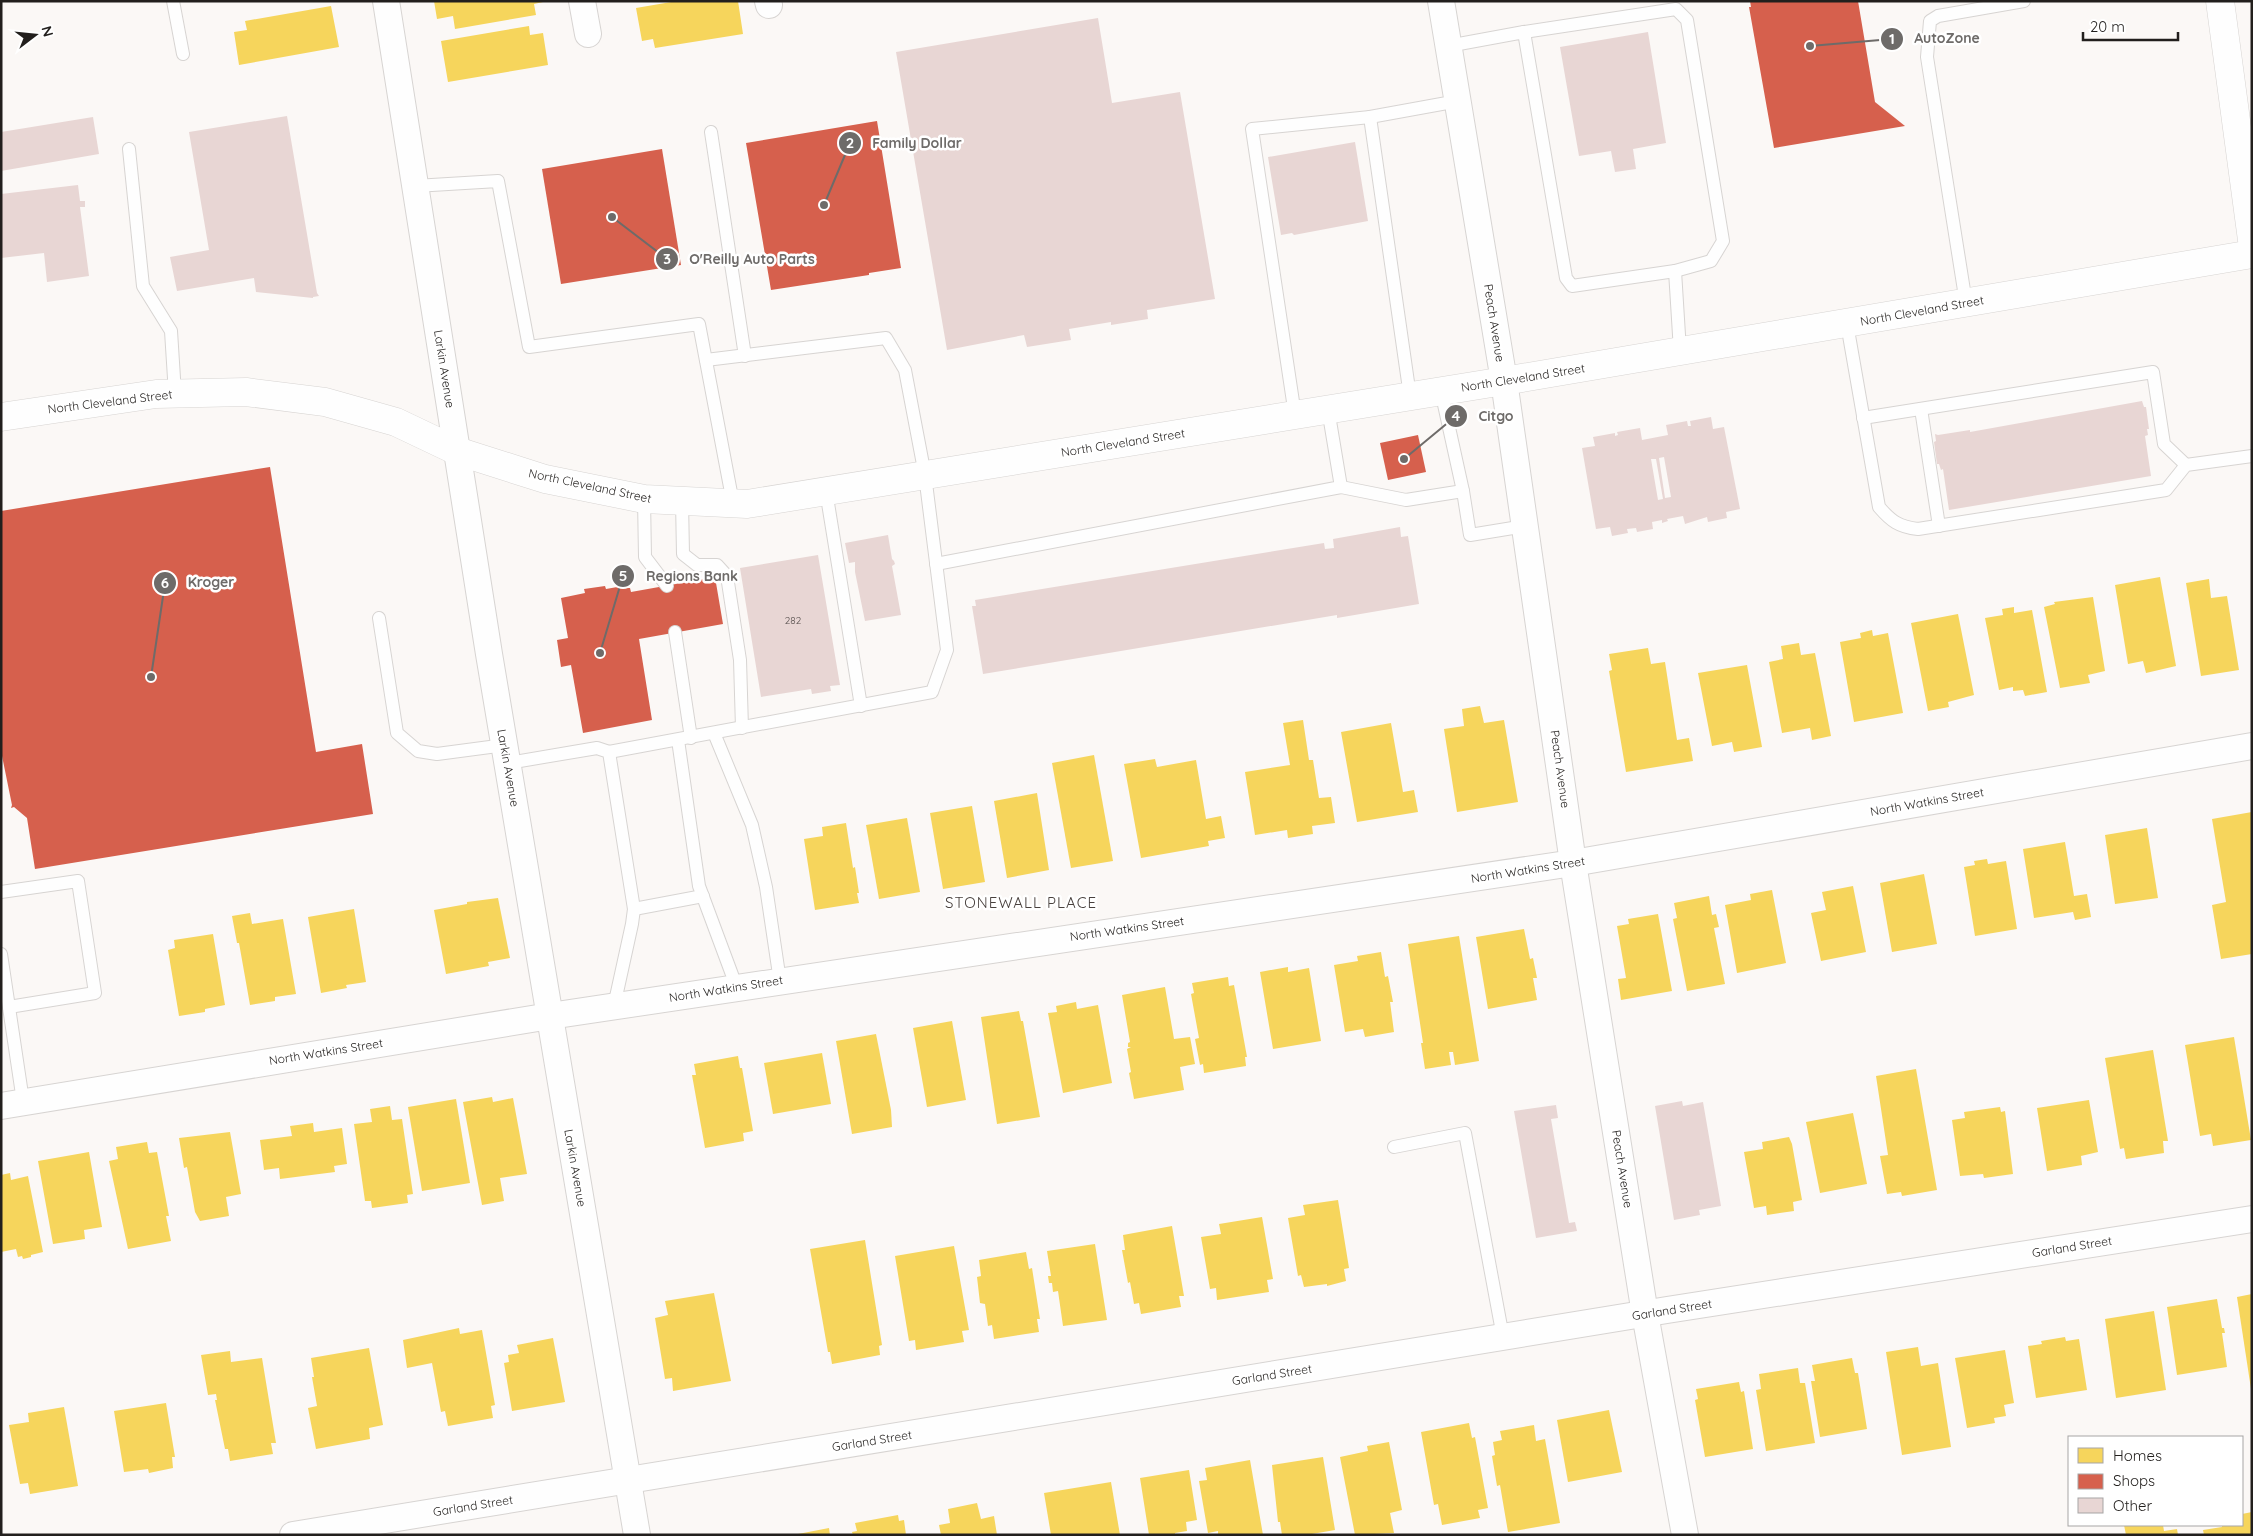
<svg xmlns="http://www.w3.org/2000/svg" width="2253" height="1536" font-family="Quicksand,sans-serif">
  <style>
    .homes { fill: #f6d55c }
    .shops { fill: #d6604d }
    .building { fill: #e8d6d4; fill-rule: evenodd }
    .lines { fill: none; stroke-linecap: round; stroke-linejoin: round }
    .service-casing { stroke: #d7d4d2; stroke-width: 14 }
    .minor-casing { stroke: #d7d4d2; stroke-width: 28 }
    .tertiary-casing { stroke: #d7d4d2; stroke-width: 29 }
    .secondary-casing { stroke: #d7d4d2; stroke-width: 29 }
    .service { stroke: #fefefe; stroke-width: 12 }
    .minor { stroke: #fefefe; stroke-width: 26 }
    .tertiary { stroke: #fefefe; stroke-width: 28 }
    .secondary { stroke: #fefefe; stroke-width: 28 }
    .labels { text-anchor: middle; stroke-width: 5; stroke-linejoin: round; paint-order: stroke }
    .number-label { font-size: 10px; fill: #544d4b }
    .street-label { font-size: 12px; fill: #221f1d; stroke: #fff }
    .quarter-label { font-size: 15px; letter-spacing: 1px; fill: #49413e; stroke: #fff }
    .leader { fill: none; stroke: #6e6b69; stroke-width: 2 }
    .callout-dot { fill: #6e6b69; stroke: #fff; stroke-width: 2 }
    .mark-label { font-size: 15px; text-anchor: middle; font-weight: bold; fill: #fff }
    .callout-label { font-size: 14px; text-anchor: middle; font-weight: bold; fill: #6e6b69; stroke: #fff; stroke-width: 5; stroke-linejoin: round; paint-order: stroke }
  </style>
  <rect width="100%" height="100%" fill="#fbf8f6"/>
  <g class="homes">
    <polygon points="434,1 543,1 543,2 534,4 536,15 455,29 453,16 437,19"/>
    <polygon points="677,1 738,1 743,34 655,48 653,39 642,41 636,8"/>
    <polygon points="331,6 339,47 239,65 234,32 247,30 245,21"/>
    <polygon points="529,26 530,35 543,33 548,65 448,82 441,41"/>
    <polygon points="2160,577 2176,666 2146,673 2143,661 2128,664 2115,585"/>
    <polygon points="2209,579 2211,598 2227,596 2239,670 2201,676 2186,583"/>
    <polygon points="2093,597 2105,671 2088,675 2090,683 2060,688 2044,607 2055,604 2054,602"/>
    <polygon points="2014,607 2014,613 2032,610 2047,692 2025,696 2023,690 2013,691 2013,687 1999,690 1985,618 2003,615 2002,609"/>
    <polygon points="1958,614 1974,695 1948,702 1949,707 1928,711 1911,623"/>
    <polygon points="1872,630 1873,636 1888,633 1903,713 1854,722 1840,642 1861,638 1860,633"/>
    <polygon points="1799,643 1801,655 1815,653 1831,736 1812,740 1810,728 1782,733 1769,662 1783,659 1781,646"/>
    <polygon points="1648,648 1651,664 1665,662 1677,740 1689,738 1693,761 1626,772 1609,671 1612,670 1609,654"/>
    <polygon points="1747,665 1762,747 1734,752 1732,742 1712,746 1698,673"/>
    <polygon points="1480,706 1484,723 1504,720 1518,802 1457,812 1444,729 1464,726 1462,709"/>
    <polygon points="1303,720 1309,760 1313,760 1319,798 1331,797 1335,823 1312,826 1313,834 1288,838 1287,830 1255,835 1245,772 1290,765 1283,723"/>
    <polygon points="1391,723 1403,792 1414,790 1418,812 1357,822 1341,732"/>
    <polygon points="1094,755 1113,861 1071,868 1052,763"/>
    <polygon points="1155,759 1157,767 1196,760 1206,819 1221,816 1225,838 1208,841 1209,846 1141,858 1124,764"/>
    <polygon points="1037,793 1049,870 1007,878 994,801"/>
    <polygon points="972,806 985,882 943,889 930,813"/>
    <polygon points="2252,812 2252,954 2221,959 2212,905 2226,902 2212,819"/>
    <polygon points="907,818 920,892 879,899 866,825"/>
    <polygon points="846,823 853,868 855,867 859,893 857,893 859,903 815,910 804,839 823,836 822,827"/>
    <polygon points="2147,828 2158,898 2115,904 2105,835"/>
    <polygon points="2065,842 2074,896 2087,894 2091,917 2075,920 2073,912 2034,918 2023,849"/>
    <polygon points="1987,859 1988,864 2006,861 2017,929 1975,936 1964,867 1975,865 1974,861"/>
    <polygon points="1924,874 1937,944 1892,952 1880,883"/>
    <polygon points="1853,886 1866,952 1821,961 1811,913 1826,910 1822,892"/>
    <polygon points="1772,890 1786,963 1737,973 1725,905 1751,900 1750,894"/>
    <polygon points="1709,896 1712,915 1716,914 1719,927 1714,928 1725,984 1687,991 1673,919 1677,918 1674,903"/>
    <polygon points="498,898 510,958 488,962 489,966 446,974 434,910 467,904 467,902"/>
    <polygon points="354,909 366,982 346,985 347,988 321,993 308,917"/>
    <polygon points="250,913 252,924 283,919 296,994 275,997 275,1001 250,1005 239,943 237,943 232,916"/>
    <polygon points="1658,914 1672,991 1621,1000 1618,979 1626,978 1617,926 1629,924 1628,919"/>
    <polygon points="1524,929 1530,959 1533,958 1537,978 1533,978 1537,1000 1488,1009 1476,937"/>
    <polygon points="213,934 225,1005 205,1009 205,1012 179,1016 168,950 175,948 174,940"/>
    <polygon points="1459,936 1479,1061 1455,1065 1453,1052 1449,1052 1451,1065 1425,1069 1421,1043 1423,1043 1408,944"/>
    <polygon points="1381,952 1385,977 1388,976 1393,1002 1390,1002 1394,1032 1365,1037 1363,1029 1345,1032 1334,965 1358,961 1357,956"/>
    <polygon points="1288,967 1288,972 1309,968 1321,1041 1273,1049 1260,972"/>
    <polygon points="1228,977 1229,986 1234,985 1247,1057 1245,1057 1246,1066 1204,1073 1203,1064 1200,1065 1195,1039 1199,1038 1191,994 1194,993 1192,983"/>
    <polygon points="1165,987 1174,1039 1190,1037 1195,1064 1180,1067 1184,1090 1134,1099 1129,1073 1131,1072 1127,1049 1131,1047 1128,1047 1128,1043 1130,1042 1122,995"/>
    <polygon points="1076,1002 1077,1009 1098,1005 1112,1083 1063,1093 1048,1013 1057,1012 1056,1006"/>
    <polygon points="1019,1011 1021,1021 1023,1021 1040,1117 997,1124 981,1017"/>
    <polygon points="952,1021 966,1100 927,1107 913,1028"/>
    <polygon points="876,1034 891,1110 892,1127 852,1134 836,1041"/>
    <polygon points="2234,1037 2251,1140 2213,1146 2211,1134 2200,1136 2185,1045"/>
    <polygon points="2153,1050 2168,1141 2163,1141 2164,1153 2126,1159 2124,1148 2120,1149 2105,1058"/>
    <polygon points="822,1053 831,1104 773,1114 764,1063"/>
    <polygon points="738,1056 740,1068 742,1068 753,1131 743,1133 744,1141 705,1148 692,1075 696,1075 694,1064"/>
    <polygon points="1916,1069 1937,1190 1902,1196 1901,1192 1887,1194 1880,1156 1888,1155 1876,1076"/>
    <polygon points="492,1097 493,1102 513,1098 527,1174 500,1178 504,1201 482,1205 463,1102"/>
    <polygon points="456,1099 470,1183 422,1191 408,1107"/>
    <polygon points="2089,1100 2098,1152 2081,1156 2082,1165 2047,1171 2037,1108"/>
    <polygon points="390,1106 392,1120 402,1119 413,1194 407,1195 408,1203 372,1208 371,1201 365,1201 354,1124 372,1122 370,1109"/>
    <polygon points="2000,1107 2001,1112 2005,1111 2013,1174 1984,1178 1983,1174 1960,1176 1952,1120 1965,1118 1964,1112"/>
    <polygon points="1853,1113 1867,1184 1820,1193 1806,1122"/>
    <polygon points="313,1123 314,1132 342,1128 347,1164 334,1166 335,1172 280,1179 279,1168 264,1170 260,1140 292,1136 290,1126"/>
    <polygon points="230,1132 241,1194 226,1197 229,1216 200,1221 195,1212 187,1167 184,1168 179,1138"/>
    <polygon points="1789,1137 1792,1144 1802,1200 1793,1202 1794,1211 1767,1215 1766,1206 1754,1208 1744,1152 1763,1149 1762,1142"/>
    <polygon points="147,1142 149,1153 157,1152 169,1216 166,1216 171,1241 128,1249 109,1161 118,1159 116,1147"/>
    <polygon points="89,1152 102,1227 84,1230 85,1239 53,1244 38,1161"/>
    <polygon points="10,1173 11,1180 28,1176 43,1252 31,1255 31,1257 23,1259 22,1256 18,1257 16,1249 1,1252 1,1175"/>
    <polygon points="1338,1200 1349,1268 1344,1269 1346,1281 1327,1286 1327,1284 1304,1287 1301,1275 1298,1276 1288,1218 1305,1215 1303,1205"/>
    <polygon points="1262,1217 1273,1279 1267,1280 1269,1292 1217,1300 1216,1288 1210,1289 1201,1237 1221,1234 1219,1224"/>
    <polygon points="1172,1226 1184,1296 1179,1296 1181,1307 1141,1314 1139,1303 1134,1304 1130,1282 1128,1283 1122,1250 1125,1250 1123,1235"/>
    <polygon points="865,1240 882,1345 879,1346 880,1355 832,1364 830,1352 828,1352 810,1249"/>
    <polygon points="1095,1244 1107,1320 1063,1326 1058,1291 1053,1292 1052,1283 1049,1283 1048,1276 1051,1276 1047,1251"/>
    <polygon points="954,1246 969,1330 962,1331 964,1342 916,1350 915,1340 909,1341 895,1256"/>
    <polygon points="1026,1252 1029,1269 1032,1268 1040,1319 1037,1319 1039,1332 994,1339 992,1325 988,1326 985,1304 980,1303 977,1277 981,1276 979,1260"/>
    <polygon points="714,1293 731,1381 673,1391 672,1378 665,1379 655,1318 668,1315 665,1301"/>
    <polygon points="2252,1294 2252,1389 2251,1389 2237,1297"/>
    <polygon points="2217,1299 2222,1328 2224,1328 2225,1333 2222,1333 2227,1367 2177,1375 2167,1307"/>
    <polygon points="2154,1311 2166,1390 2116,1398 2105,1319"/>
    <polygon points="459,1328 460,1334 482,1330 495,1405 491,1406 493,1418 448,1426 445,1411 441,1412 432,1363 407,1368 403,1340"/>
    <polygon points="2065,1337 2066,1341 2079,1339 2087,1390 2036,1398 2028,1346 2042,1344 2041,1341"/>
    <polygon points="553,1338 565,1402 512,1411 504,1363 509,1362 508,1355 519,1353 517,1345"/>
    <polygon points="1918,1347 1921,1366 1938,1363 1951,1447 1902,1455 1886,1352"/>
    <polygon points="369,1348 383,1425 369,1428 370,1439 316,1449 308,1408 317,1406 312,1377 314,1377 311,1358"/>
    <polygon points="2005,1350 2014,1403 2004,1405 2006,1416 1994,1418 1995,1423 1967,1428 1955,1358"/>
    <polygon points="230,1351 231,1362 262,1358 276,1443 271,1443 273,1454 230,1461 228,1449 225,1449 215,1400 217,1400 216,1394 208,1395 201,1355"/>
    <polygon points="1852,1358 1855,1373 1858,1373 1867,1429 1820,1437 1811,1381 1815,1381 1812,1365"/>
    <polygon points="1798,1368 1800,1383 1805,1383 1815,1443 1766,1451 1756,1390 1761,1389 1759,1374"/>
    <polygon points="1739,1382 1741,1392 1744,1391 1753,1449 1705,1457 1695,1400 1698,1399 1696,1389"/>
    <polygon points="166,1403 175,1457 172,1457 173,1468 149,1473 148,1469 124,1472 114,1411"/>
    <polygon points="64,1407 78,1486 30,1494 28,1483 20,1484 9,1425 29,1422 28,1413"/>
    <polygon points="1609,1410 1622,1472 1568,1482 1557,1420"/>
    <polygon points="1469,1423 1472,1438 1475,1437 1488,1508 1478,1510 1480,1518 1442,1525 1438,1504 1434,1505 1421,1432"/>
    <polygon points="1534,1425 1536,1441 1545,1439 1560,1523 1508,1532 1500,1485 1497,1486 1492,1456 1495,1455 1493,1442 1502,1440 1500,1431"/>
    <polygon points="1389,1442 1402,1510 1390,1513 1394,1533 1355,1535 1340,1457 1368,1451 1367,1446"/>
    <polygon points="1323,1457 1335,1530 1306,1535 1282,1535 1280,1522 1278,1522 1272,1465"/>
    <polygon points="1250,1460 1263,1535 1218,1535 1218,1531 1208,1533 1199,1481 1207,1480 1205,1468"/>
    <polygon points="1189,1470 1197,1520 1186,1522 1187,1531 1175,1533 1175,1535 1149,1535 1140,1478"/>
    <polygon points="1111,1482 1120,1535 1051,1535 1044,1493"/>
    <polygon points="977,1503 981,1519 994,1516 997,1535 941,1535 939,1525 950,1523 948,1509"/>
    <polygon points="2252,1512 2252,1535 2204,1535 2203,1530 2222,1527 2222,1525 2242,1525 2242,1514"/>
    <polygon points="898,1515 899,1521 904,1520 906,1535 853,1535 852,1532 857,1531 855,1523"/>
    <polygon points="2124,1525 2163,1525 2164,1531 2177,1529 2178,1535 2126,1535"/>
    <polygon points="829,1528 830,1535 798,1535 798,1534"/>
  </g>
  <g class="shops">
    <polygon points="1750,1 1858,1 1875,102 1905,126 1774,148 1749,7 1751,7"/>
    <polygon points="877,121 901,268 869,273 869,275 771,290 746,143"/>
    <polygon points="662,149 681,265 561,284 542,169"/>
    <polygon points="1418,435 1426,472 1388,480 1380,443"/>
    <polygon points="270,467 316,752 362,744 373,814 35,869 27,818 14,807 11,808 12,805 1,751 1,511"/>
    <polygon points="715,577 723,624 639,639 652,720 583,733 571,665 561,667 557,640 568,638 561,598 585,593 584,589 605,586 606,589 623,586 623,588 630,588 631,592"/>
  </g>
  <g class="building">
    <polygon points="1098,18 1112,103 1180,92 1215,299 1147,310 1148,319 1111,325 1111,322 1069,329 1071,340 1027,347 1024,335 947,350 896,52"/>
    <polygon points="1648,32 1666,143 1633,149 1636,169 1615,172 1611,151 1579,156 1560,47"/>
    <polygon points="287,116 317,293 319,296 313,297 313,298 256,292 254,278 177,291 170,257 209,250 189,132"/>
    <polygon points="93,117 99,154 1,171 1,132"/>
    <polygon points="1355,142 1368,221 1294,235 1292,233 1281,235 1268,157"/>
    <polygon points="78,185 80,201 85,201 85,207 80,207 89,276 47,282 44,253 1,258 1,194"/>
    <polygon points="2142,401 2144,407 2146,407 2149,429 2147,429 2148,435 2145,436 2151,476 1949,510 1943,469 1941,470 1939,464 1937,464 1934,442 1936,441 1935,434 1938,435 1970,430 1970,432"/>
    <path d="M1711,417L1713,429L1724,427L1740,509L1726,512L1727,518L1708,522L1707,517L1685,524L1683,516L1667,519L1668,521L1662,523V520L1652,522L1653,529L1637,532L1636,528L1627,529L1628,533L1612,536L1610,527L1596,529L1582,448L1595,446L1593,437L1615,433V436L1618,435L1617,432L1640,428L1642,440L1668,435L1666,425L1687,421L1688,426H1691L1690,421ZM1664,457L1671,497L1665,498L1659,458ZM1651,459H1656L1663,499L1658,500Z"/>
    <polygon points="1400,527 1401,537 1408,536 1419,604 1337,618 1337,615 983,674 972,606 976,606 975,600 1324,543 1325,549 1334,548 1333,539"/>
    <polygon points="888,535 892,559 894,561 895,564 892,566 901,615 865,621 855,572 855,562 849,563 845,543"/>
    <polygon points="818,555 840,685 830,686 831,691 812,694 811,689 761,697 740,568"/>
    <polygon points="1682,1101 1683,1106 1703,1102 1721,1206 1699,1210 1700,1215 1674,1220 1655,1106"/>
    <polygon points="1556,1105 1558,1118 1551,1119 1569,1223 1575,1222 1577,1231 1536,1238 1514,1111"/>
  </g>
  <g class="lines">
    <g class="service-casing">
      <g id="service">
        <polyline points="173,1 183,54"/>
        <polyline points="1524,32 1676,9 1687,20 1723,241 1711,261 1675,271"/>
        <polyline points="1448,46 1524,32 1566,278 1572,286 1675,271 1680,351"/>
        <polyline points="711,132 745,356"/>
        <polyline points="129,149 143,286 171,331 175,394"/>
        <polyline points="415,186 498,181 529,347 699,324 733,503"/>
        <polyline points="1966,303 1927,57 1930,21 1938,16 2024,1"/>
        <path d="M1847,324L1879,507C1891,521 1899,527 1918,529L2166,490L2186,465L2252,456"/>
        <polyline points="1410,396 1370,117 1458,101"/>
        <polyline points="1921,409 1939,526"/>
        <polyline points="1295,415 1252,129 1370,117"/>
        <polyline points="1863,418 2153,372 2164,444 2186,465"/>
        <polyline points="1341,487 1406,500 1463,491 1441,391"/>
        <polyline points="826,491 861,706"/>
        <polyline points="1463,491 1470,535 1525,526"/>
        <polyline points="644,499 645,557 667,586"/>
        <polyline points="682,501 683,554 697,565 717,565 727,576 740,660 742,728"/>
        <polyline points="936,564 1341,487 1328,409"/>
        <polyline points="379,618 397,733 418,751 437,754 505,745"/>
        <polyline points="675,632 691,738"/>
        <polyline points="714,733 752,825 766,887 780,981"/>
        <polyline points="678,740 699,886 737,988"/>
        <polyline points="609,752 932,692 947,650 925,475 905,370 886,338 706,360"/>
        <polyline points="508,763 597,748 609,752 634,909 632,924 614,1006"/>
        <polyline points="1,892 78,881 95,993 9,1007"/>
        <polyline points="634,909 703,896"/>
        <polyline points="1,954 23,1101"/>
        <polyline points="1394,1147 1465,1133 1503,1337"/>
      </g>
    </g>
    <g class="minor-casing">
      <g id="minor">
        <polyline points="386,1 489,654 637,1535"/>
        <polyline points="582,1 588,34"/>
        <polyline points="768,1 769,5"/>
        <polyline points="1441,1 1504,381 1573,863 1645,1314 1685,1535"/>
        <polyline points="1,1106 550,1016 1573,863 2252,746"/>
        <polyline points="293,1535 1667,1310 2252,1219"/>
      </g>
    </g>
    <g class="tertiary-casing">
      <polyline id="tertiary" points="2220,1 2252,240"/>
    </g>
    <g class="secondary-casing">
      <polyline id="secondary" points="1,417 156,394 246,392 325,402 396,422 457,451 545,479 644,499 747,504 1504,381 2252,254"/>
    </g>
    <use href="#service" class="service"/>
    <use href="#minor" class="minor"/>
    <use href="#tertiary" class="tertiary"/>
    <use href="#secondary" class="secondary"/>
  </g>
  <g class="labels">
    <g class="number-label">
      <text x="793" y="624">282</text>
    </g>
    <g class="street-label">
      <text transform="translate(1922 311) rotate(-10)" y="4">North Cleveland Street</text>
      <text transform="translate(1494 323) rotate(81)" y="4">Peach Avenue</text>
      <text transform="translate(444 369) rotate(81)" y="4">Larkin Avenue</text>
      <text transform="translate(1523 378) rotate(-9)" y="4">North Cleveland Street</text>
      <text transform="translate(110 402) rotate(-7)" y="4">North Cleveland Street</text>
      <text transform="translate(1123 443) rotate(-9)" y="4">North Cleveland Street</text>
      <text transform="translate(590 486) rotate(12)" y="4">North Cleveland Street</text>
      <text transform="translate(508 768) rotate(80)" y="4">Larkin Avenue</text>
      <text transform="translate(1560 769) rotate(82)" y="4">Peach Avenue</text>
      <text transform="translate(1927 802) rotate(-10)" y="4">North Watkins Street</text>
      <text transform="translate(1528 870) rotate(-9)" y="4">North Watkins Street</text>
      <text transform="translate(1127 929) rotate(-8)" y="4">North Watkins Street</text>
      <text transform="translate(726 989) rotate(-9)" y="4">North Watkins Street</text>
      <text transform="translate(326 1052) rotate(-9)" y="4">North Watkins Street</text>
      <text transform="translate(575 1168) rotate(80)" y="4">Larkin Avenue</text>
      <text transform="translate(1622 1169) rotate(81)" y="4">Peach Avenue</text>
      <text transform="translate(2072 1247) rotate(-9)" y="4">Garland Street</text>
      <text transform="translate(1672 1310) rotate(-9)" y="4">Garland Street</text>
      <text transform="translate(1272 1375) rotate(-9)" y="4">Garland Street</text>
      <text transform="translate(872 1441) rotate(-9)" y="4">Garland Street</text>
      <text transform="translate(473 1506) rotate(-9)" y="4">Garland Street</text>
    </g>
    <g class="quarter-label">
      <text x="1021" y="908">STONEWALL PLACE</text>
    </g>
  </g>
  <path class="leader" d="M1810 46L1892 39M824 205L850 143M612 217L667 259M1404 459L1456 416M600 653L623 576M151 677L165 583"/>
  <g class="callout-dot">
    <circle cx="1810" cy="46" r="5"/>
    <circle cx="824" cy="205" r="5"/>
    <circle cx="612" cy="217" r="5"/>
    <circle cx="1404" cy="459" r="5"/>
    <circle cx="600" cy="653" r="5"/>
    <circle cx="151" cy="677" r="5"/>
    <circle cx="1892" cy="39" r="12"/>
    <circle cx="850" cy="143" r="12"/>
    <circle cx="667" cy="259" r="12"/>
    <circle cx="1456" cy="416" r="12"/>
    <circle cx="623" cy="576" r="12"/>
    <circle cx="165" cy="583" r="12"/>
  </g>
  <g class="mark-label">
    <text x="1892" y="44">1</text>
    <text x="850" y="148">2</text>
    <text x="667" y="264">3</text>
    <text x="1456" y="421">4</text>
    <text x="623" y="581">5</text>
    <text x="165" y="588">6</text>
  </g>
  <g class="callout-label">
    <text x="1947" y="43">AutoZone</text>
    <text x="917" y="148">Family Dollar</text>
    <text x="752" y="264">O'Reilly Auto Parts</text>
    <text x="1496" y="421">Citgo</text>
    <text x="692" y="581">Regions Bank</text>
    <text x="211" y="587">Kroger</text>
  </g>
  <rect width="2253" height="1536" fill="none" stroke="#221f1d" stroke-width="5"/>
  <rect x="2068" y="1436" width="175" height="90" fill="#ffffff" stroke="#a7a5a5"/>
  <rect x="2078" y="1448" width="25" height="15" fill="#f6d55c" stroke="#a7a5a5"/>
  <text x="2113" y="1461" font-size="15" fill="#221f1d">Homes</text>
  <rect x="2078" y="1474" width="25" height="15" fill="#d6604d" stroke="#a7a5a5"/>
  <text x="2113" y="1486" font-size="15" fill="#221f1d">Shops</text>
  <rect x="2078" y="1498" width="25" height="15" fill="#e8d6d4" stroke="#a7a5a5"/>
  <text x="2113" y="1511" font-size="15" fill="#221f1d">Other</text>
  <g transform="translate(35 35) rotate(74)" stroke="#ffffff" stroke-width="4" paint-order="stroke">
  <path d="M0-4L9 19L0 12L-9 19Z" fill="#221f1d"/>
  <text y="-8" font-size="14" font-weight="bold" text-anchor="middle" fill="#221f1d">N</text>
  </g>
  <path d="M2083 32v8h95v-8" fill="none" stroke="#221f1d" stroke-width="2.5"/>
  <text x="2090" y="32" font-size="15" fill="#221f1d" stroke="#ffffff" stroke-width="4" paint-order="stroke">20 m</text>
</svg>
